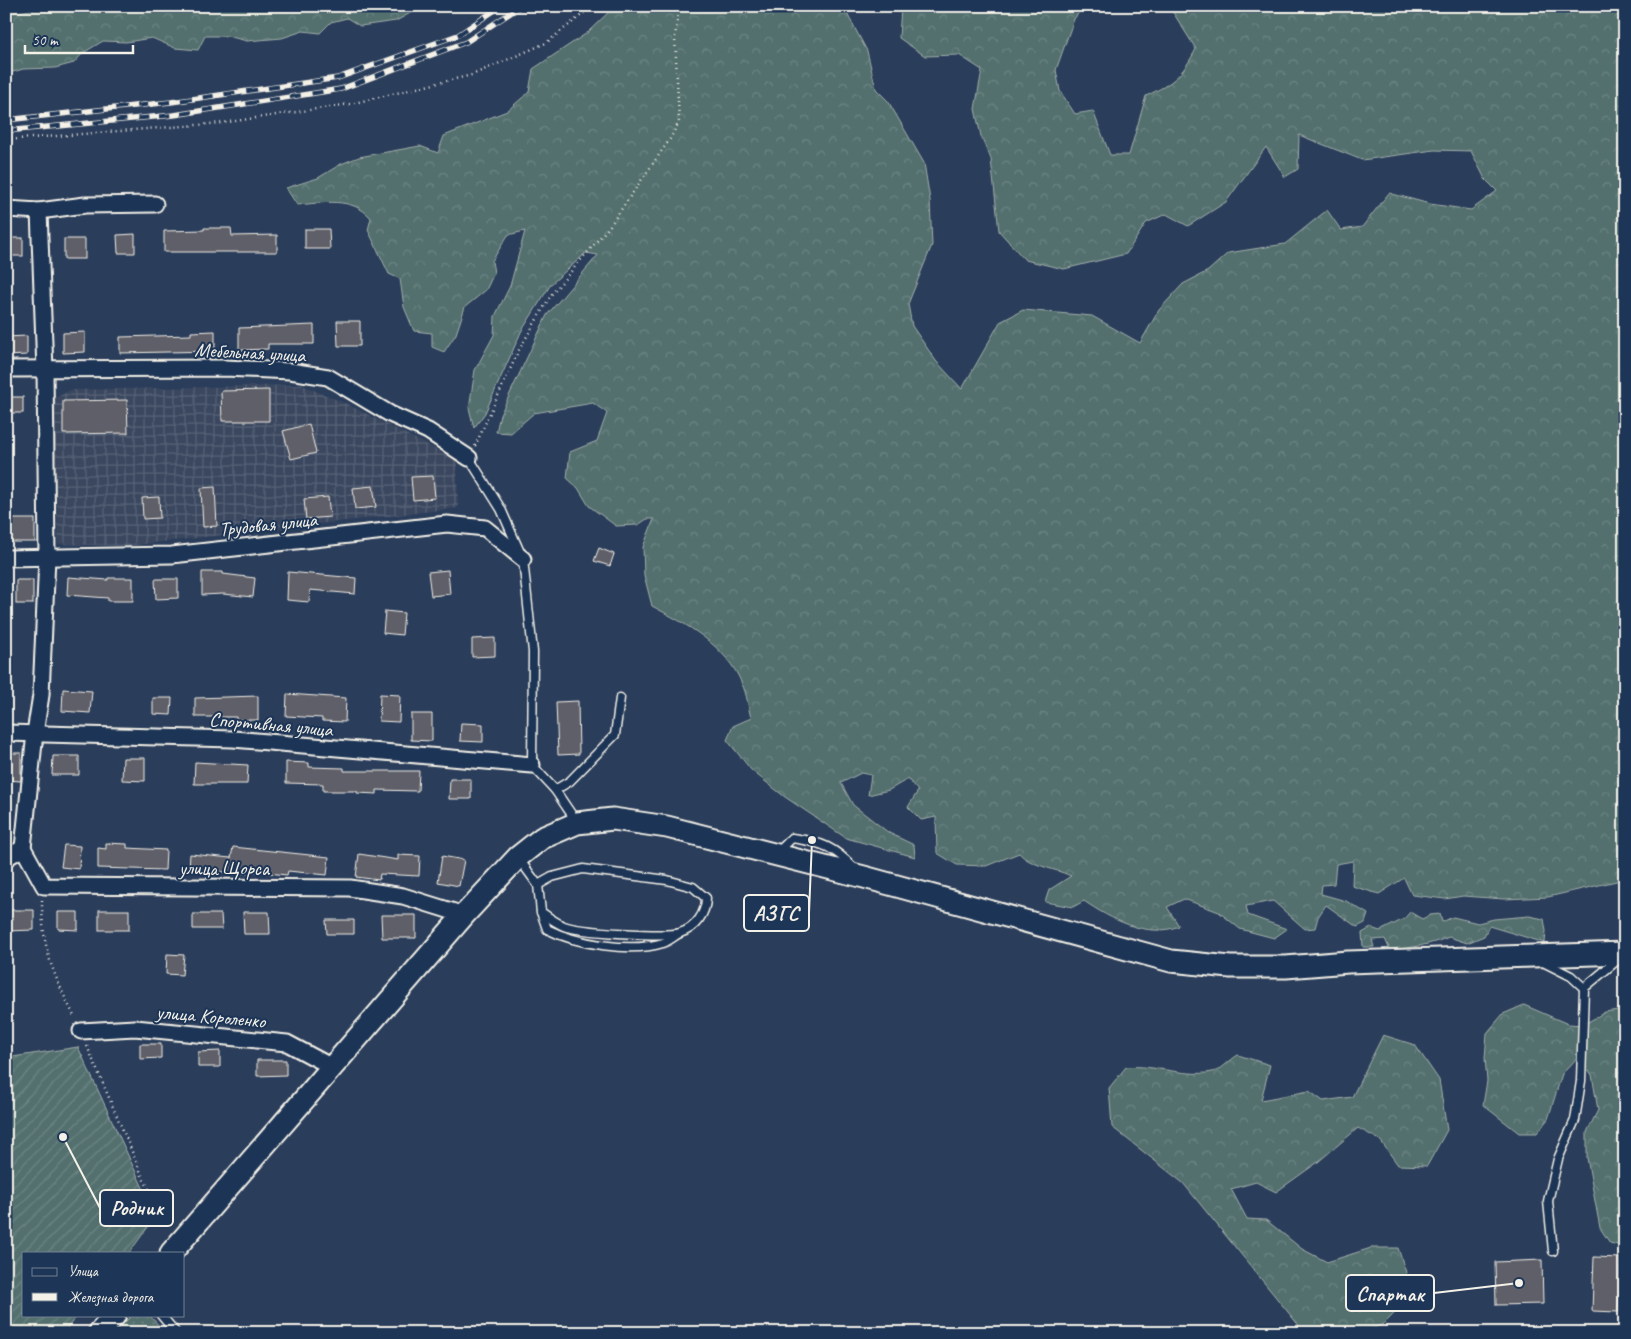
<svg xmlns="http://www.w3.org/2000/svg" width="1631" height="1339" font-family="Caveat,sans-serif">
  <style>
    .industrial { fill: url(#industrial-grid) }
    .grass { fill: url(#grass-dots); stroke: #a4b0ab }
    .forest { fill: url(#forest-crowns); stroke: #a4b0ab }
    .garden { fill: url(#garden-furrows); stroke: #a4b0ab }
    .building { fill: #5f5f69; stroke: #f4f1e8 }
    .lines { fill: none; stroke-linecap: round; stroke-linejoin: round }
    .service-casing { stroke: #f4f1e8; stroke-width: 11 }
    .minor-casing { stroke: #f4f1e8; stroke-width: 19 }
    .secondary-casing { stroke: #f4f1e8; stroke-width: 25 }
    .path { stroke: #f4f1e8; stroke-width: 2.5; stroke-dasharray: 1 4; stroke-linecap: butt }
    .service { stroke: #1d3557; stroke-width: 8 }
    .minor { stroke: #1d3557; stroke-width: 15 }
    .secondary { stroke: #1d3557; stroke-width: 21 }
    .rail-casing { stroke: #f4f1e8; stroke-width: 5.5 }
    .rail { stroke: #1d3557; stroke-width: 4; stroke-dasharray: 11; stroke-linecap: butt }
    .labels { text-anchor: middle; stroke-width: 4; stroke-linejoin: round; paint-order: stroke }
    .street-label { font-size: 20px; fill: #f4f1e8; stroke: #1d3557 }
    .leader { fill: none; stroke: #f4f1e8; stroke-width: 2 }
    .callout-dot { fill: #f4f1e8; stroke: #1d3557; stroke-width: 2 }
    .callout { fill: #1d3557; stroke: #f4f1e8; stroke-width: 2 }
    .callout-label { font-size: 21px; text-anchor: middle; font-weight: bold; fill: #f4f1e8 }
  </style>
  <defs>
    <pattern id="industrial-grid" width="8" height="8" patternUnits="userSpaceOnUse" patternTransform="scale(1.25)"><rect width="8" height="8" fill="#3a475f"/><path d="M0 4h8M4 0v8" fill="none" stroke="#576276"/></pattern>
    <pattern id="grass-dots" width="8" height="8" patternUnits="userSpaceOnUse" patternTransform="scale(1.25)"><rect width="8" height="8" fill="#53706e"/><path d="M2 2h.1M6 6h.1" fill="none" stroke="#6c8583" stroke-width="1.8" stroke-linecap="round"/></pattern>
    <pattern id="forest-crowns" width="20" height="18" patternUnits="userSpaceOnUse" patternTransform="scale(1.25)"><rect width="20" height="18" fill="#53706e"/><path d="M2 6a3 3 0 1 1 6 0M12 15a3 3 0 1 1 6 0" fill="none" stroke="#6c8583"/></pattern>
    <pattern id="garden-furrows" width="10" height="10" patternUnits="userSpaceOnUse" patternTransform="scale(1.25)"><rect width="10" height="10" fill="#53706e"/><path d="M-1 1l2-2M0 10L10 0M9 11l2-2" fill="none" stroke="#6c8583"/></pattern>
  </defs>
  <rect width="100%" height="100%" fill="#2a3d5b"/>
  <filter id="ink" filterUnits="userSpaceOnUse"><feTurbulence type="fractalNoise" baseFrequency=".02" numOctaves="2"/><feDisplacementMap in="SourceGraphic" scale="10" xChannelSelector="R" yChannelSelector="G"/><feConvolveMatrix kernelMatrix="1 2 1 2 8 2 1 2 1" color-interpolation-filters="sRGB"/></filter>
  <g filter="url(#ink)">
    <polygon class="industrial" points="302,385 347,404 457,460 458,508 128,546 58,544 53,399 71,390"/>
    <polygon class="grass" points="141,1315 149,1315 166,1333 114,1333 130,1317"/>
    <g class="forest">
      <polygon points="55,6 423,6 396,21 360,26 347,18 331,22 320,33 303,31 282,38 247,41 227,36 205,36 198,50 175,48 152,38 126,42 103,41 83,53 74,63 55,68 23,69 6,74 6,14"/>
      <path d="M615,6H843L867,51L876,89L888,101L924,163L930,200L932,245L908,304L912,326L936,361L962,389L1000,322L1023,310L1092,316L1140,343L1159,310L1183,284L1208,271L1228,253L1285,244L1327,210L1341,230L1362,227L1389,193L1430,204L1471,210L1497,191L1485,179L1471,151L1434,150L1362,160L1299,135L1298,169L1285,177L1266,147L1226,202L1188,226L1166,214L1146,223L1126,254L1064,269L1025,260L999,231L991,159L981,136L975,109L982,70L959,55L925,56L899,38L901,6H1084L1074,19L1056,70L1060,91L1075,114L1093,111L1110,155H1129L1146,96C1173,83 1182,76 1196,49L1169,6H1625V879L1548,897L1504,899L1463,896L1445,899L1412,895L1404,878L1379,894L1352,886L1353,861L1336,864L1334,884L1322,885L1321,894L1346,901L1368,914L1365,923L1357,927L1326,905L1318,917L1315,928L1305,929L1273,901L1246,906L1248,915L1287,929L1274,938L1240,929L1219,912L1184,899L1167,907L1179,926C1148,939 1110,919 1084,901L1073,907L1045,902L1049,890L1071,876C1054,868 1030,866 1019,853L986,866L957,865L937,853L936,817L921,820L908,807L918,791L908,779L889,790L868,795L871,775L861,773L841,783L853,805L889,833L914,845L915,857L846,838L785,797L752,771L727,740L733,726L751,718C748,707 747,694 742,684C727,646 686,624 652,606L644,575L643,547L654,519H647L638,525L616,526L589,506L578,488L567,478L570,452L597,441L607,413L593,403L534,413L511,433L496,432L500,415L547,315L598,255L586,253L551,284L521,332L485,413L474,428L469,408L475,370L494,335L495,316L510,286L525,231L508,235L492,261L494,273L486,290L465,307L456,334L444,352L432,347V333L414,331L404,307L400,279L389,274L368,230L371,218C352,196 323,203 297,205L286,188L318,178L341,164L359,157L420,146L438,153L444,136L507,111L529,92L533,69L587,33Z"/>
      <path d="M1410,912L1422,919L1430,915L1440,914L1442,922L1453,917L1478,923L1494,919L1529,916L1544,919L1546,931L1545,943L1489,926L1484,936L1467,943L1449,937C1429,945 1411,948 1390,950L1385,939L1372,940L1374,947H1363L1362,933L1371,928L1380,931L1404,919Z"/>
      <polygon points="1524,1005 1568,1024 1583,1025 1605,1012 1625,1009 1625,1247 1610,1243 1600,1228 1587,1158 1587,1132 1598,1110 1592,1075 1579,1056 1562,1074 1548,1119 1537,1133 1519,1133 1483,1105 1487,1081 1485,1058 1487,1033 1503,1014"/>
      <path d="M1383,1035L1415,1045L1439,1080L1447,1130L1427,1166L1398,1165L1380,1140L1358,1128L1318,1162L1276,1192L1256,1182L1231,1189L1247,1219L1266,1220L1302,1249L1327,1262L1371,1248H1398L1413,1294L1384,1324L1361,1333H1305L1183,1183L1112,1127L1109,1088L1126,1067C1154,1064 1190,1079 1216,1071C1223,1068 1231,1059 1238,1055L1270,1065L1261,1100L1309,1091L1323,1101L1352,1097Z"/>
    </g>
    <polygon class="garden" points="78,1047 156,1216 129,1253 24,1253 24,1315 78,1315 63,1333 6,1333 6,1058"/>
    <g class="building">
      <polygon points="204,228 231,228 232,236 277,235 277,252 164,252 164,231 204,230"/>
      <polygon points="305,229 329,229 330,249 305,249"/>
      <polygon points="135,234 135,253 118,253 117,235"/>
      <rect x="6" y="238" width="17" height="18"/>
      <rect x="64" y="239" width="21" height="20"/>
      <polygon points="337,321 360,321 360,346 338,346"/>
      <polygon points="314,325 314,344 268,344 268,349 239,350 239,328"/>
      <polygon points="215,331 215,351 120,353 120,337 191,335 191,332"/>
      <polygon points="85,332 85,352 63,353 63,333"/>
      <polygon points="27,336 27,355 6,356 6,337"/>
      <polygon points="269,390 269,421 222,421 221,391"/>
      <rect x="6" y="397" width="17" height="16"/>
      <polygon points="127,400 128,433 63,434 63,401"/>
      <polygon points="309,424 316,453 291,459 283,431"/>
      <polygon points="433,476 435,498 413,500 411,477"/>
      <polygon points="373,486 376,507 355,509 353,488"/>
      <polygon points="215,487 217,526 203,527 201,488"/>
      <polygon points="159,497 160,518 143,519 142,498"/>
      <polygon points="328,497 330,517 306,519 304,499"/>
      <rect x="9" y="519" width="26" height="23"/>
      <polygon points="599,548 614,554 610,566 594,561"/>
      <polygon points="448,570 450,594 431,596 428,572"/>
      <polygon points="202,572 223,572 223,574 255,578 253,597 223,594 202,595"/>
      <polygon points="288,572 356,578 355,594 310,590 309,602 287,600"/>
      <polygon points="68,577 108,580 108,578 133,578 133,601 108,601 108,598 67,595"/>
      <polygon points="155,579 178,579 178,598 156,599"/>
      <rect x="16" y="580" width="17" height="24"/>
      <polygon points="385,611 404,613 402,635 383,633"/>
      <polygon points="495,638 495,656 472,657 472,639"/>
      <polygon points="63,689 92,691 90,713 62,711"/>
      <polygon points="287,694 346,698 345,722 322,721 322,718 286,716"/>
      <polygon points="380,694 400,695 399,722 379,721"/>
      <polygon points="258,696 258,720 236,720 236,717 195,717 195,698"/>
      <polygon points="153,698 172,698 171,715 153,714"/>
      <polygon points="578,701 579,754 558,755 556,702"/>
      <polygon points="411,714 432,714 432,741 411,740"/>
      <polygon points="461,723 483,724 483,742 460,741"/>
      <polygon points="6,753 21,753 21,781 6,780"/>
      <polygon points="53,756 79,756 79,775 52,775"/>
      <polygon points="123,758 145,758 145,781 122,780"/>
      <polygon points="195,762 248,765 247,784 194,784"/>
      <polygon points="286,762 309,763 309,767 344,768 344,771 419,771 418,791 377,790 377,794 357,793 357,791 323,791 323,784 286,783"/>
      <polygon points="450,779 471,779 471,799 449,799"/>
      <polygon points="106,843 127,844 127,848 166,850 165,870 98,868 98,848 106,849"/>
      <polygon points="64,845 80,846 79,869 61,867"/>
      <polygon points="233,847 329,857 327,875 288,871 287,875 249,871 249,874 189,869 190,854 231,858"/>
      <polygon points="359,854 398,860 398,855 420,856 419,876 380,874 379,880 356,877"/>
      <polygon points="442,856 464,860 459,886 438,882"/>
      <polygon points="6,910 34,910 34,930 6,931"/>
      <rect x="99" y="910" width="30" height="20"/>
      <polygon points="58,912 78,912 78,930 58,929"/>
      <polygon points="243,912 269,912 270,934 244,934"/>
      <polygon points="193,914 221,914 222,929 193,929"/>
      <polygon points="381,915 416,915 416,938 382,938"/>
      <polygon points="326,920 354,920 354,934 327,934"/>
      <polygon points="167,954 184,955 182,975 166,974"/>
      <polygon points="140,1044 161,1044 161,1058 140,1059"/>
      <polygon points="220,1051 220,1067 198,1067 198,1052"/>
      <polygon points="257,1060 286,1060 286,1075 257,1076"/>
      <polygon points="1594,1257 1620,1258 1618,1312 1592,1311"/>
      <polygon points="1542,1260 1543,1304 1496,1305 1495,1262"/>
    </g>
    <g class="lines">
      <g class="service-casing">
        <g id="service">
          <polyline points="469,458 501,509 523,559 533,652 532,765 555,790 576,821"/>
          <polyline points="555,790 570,781 615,735 620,698"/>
          <path d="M777,853L792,838C822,842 834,847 855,869"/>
          <path d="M519,859L538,885L541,912L547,929C576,944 631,953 663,943C669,941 674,936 680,933"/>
          <path d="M538,885L552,877L583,869L667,880L693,887L706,898C706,913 696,928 680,933C666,937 579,932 564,926C556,923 548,917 541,912"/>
          <polyline points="1545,963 1571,976 1584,988"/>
          <polyline points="1553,1251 1548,1201 1558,1159 1575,1120 1581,1081 1584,988 1621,957"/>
          <polyline points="161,1315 176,1333"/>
        </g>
      </g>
      <g class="minor-casing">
        <g id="minor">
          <polyline points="6,209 39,211 85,205 155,204"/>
          <polyline points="6,369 225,368 290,371 328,377 390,414 428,431 469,458"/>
          <polyline points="6,558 172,555 447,524 485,528 523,559"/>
          <polyline points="6,733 233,739 532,765"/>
          <polyline points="23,848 35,733 41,695 47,557 45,370 39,211"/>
          <polyline points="6,858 23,848 44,886 350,888 403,896 464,915"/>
          <polyline points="81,1031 135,1028 287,1043 332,1067"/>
        </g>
      </g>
      <g class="secondary-casing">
        <g id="secondary">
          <polyline points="171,1253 464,915 518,857 542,838 577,823 613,819 667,827 864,877 1171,961 1230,967 1286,967 1348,962 1625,953"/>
          <polyline points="99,1333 115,1315"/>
        </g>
      </g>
      <g class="path">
        <polyline points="6,140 222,123 350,104 472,75 546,43 593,6"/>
        <polyline points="475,446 519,350 551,295 609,227 670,139 679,122 675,37 679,6"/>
        <path d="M42,900C42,951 53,973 75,1018"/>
        <polyline points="87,1046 144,1180 170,1227"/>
      </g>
      <use href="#service" class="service"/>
      <use href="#minor" class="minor"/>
      <use href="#secondary" class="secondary"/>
      <g class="rail-casing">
        <g id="rail">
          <polyline points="6,120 171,102 338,78 458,35 501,6"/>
          <polyline points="6,131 174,115 341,89 466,42 521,6"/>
        </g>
      </g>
      <use href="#rail" class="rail"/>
    </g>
  </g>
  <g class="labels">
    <g class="street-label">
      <text transform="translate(250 352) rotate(3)" y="7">Мебельная улица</text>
      <text transform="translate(268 524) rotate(-6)" y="7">Трудовая улица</text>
      <text transform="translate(271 724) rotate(5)" y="7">Спортивная улица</text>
      <text x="224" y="875">улица Щорса</text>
      <text transform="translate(211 1016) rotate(5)" y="7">улица Короленко</text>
    </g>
  </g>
  <path class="leader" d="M812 840L809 913M63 1137L100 1208M1519 1283L1434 1293"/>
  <g class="callout-dot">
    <circle cx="812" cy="840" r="5"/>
    <circle cx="63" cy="1137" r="5"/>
    <circle cx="1519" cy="1283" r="5"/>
  </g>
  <g class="callout">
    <rect x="744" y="895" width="65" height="36" rx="5"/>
    <rect x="100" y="1190" width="73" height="36" rx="5"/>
    <rect x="1346" y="1275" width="88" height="36" rx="5"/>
  </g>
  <g class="callout-label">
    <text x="776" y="920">АЗГС</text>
    <text x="137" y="1215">Родник</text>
    <text x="1390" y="1301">Спартак</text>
  </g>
  <rect width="1631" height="1339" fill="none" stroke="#1d3557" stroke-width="25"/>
  <rect x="12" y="12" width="1606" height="1314" fill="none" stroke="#f4f1e8" stroke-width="2" filter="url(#ink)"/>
  <rect x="22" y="1252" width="162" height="65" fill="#1d3557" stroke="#738091"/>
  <rect x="32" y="1268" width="25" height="8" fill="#1d3557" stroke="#738091"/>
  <text x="68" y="1276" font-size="15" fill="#f4f1e8">Улица</text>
  <rect x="32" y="1293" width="25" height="8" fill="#f4f1e8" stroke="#738091"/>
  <text x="68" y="1302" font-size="15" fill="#f4f1e8">Железная дорога</text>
  <path d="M25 45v8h108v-8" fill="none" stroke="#f4f1e8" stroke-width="2.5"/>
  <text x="32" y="45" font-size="15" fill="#f4f1e8" stroke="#1d3557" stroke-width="4" paint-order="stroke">50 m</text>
</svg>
